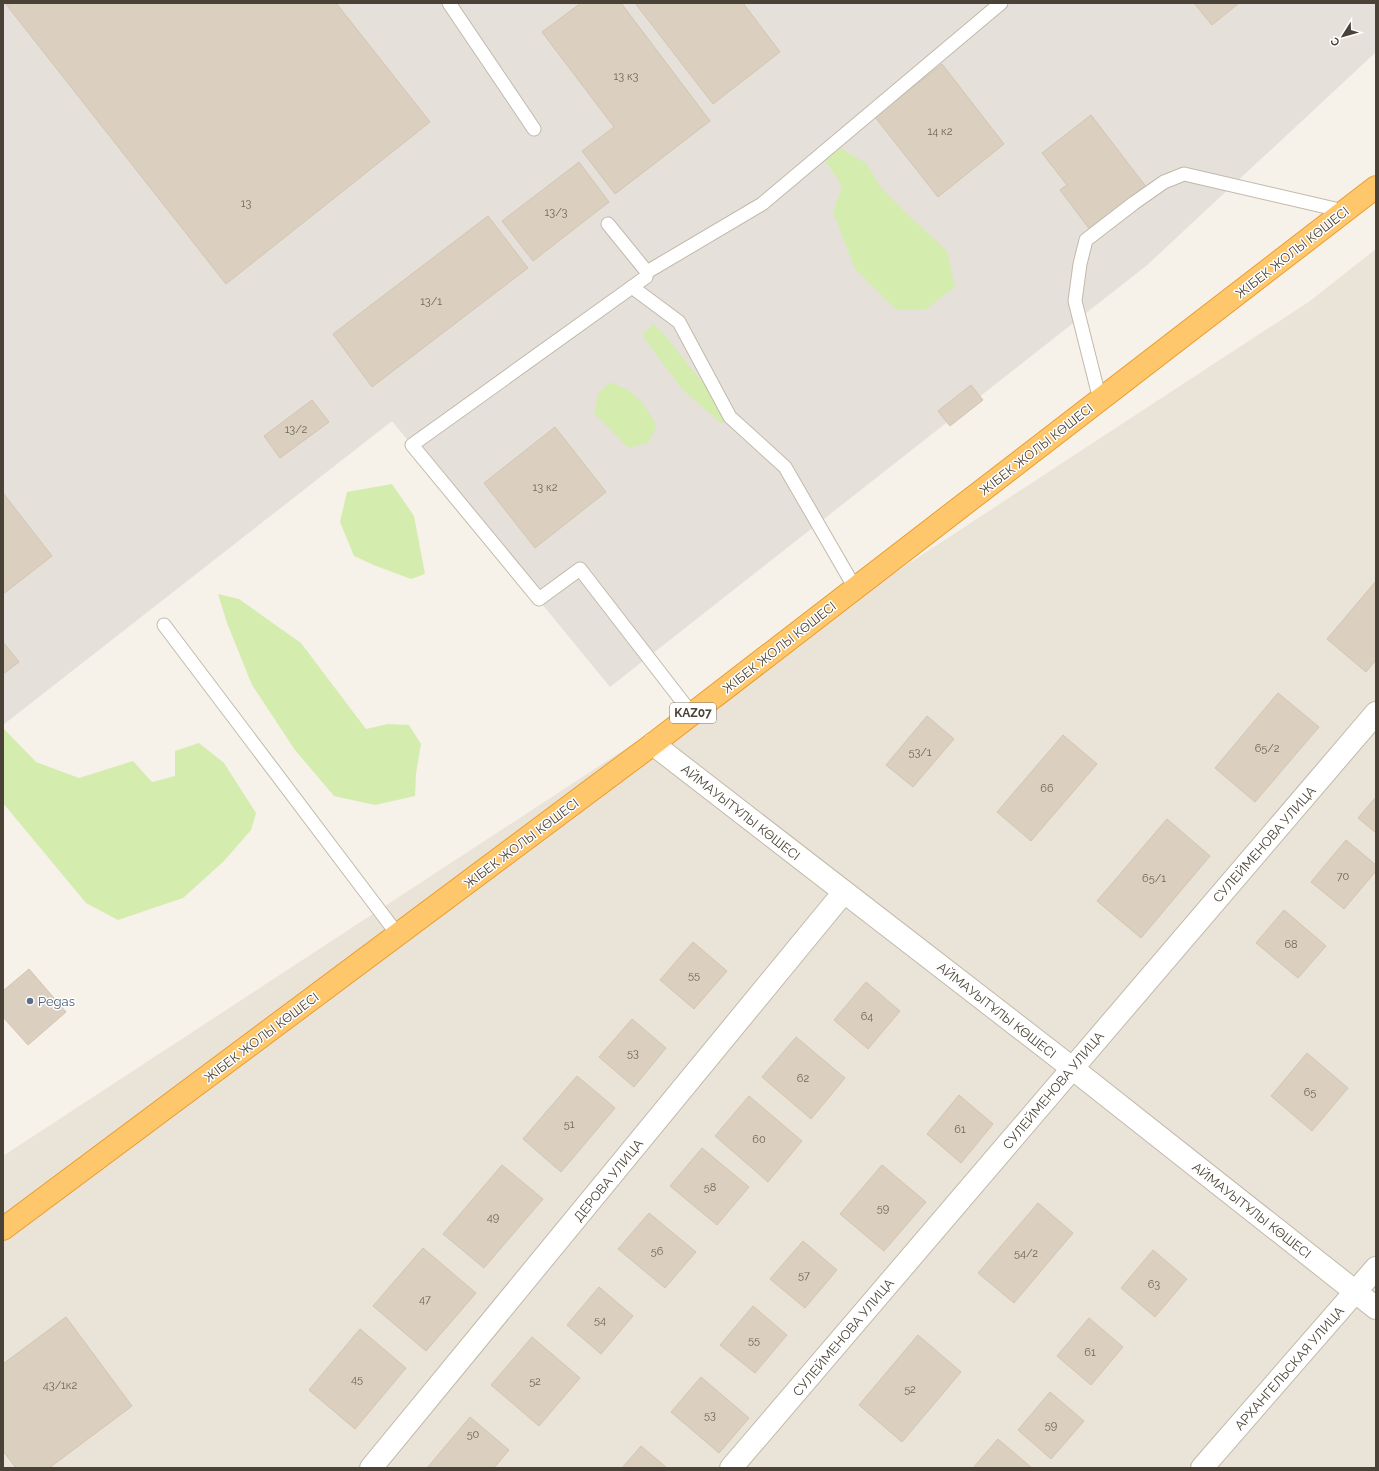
<svg xmlns="http://www.w3.org/2000/svg" width="1379" height="1471" font-family="Raleway,sans-serif">
  <style>
    .residential { fill: #eae3d7 }
    .industrial { fill: #e5e0da }
    .green { fill: #d4edaf }
    .building { fill: #dbd0c0; stroke: #d4c4b0 }
    .lines { fill: none; stroke-linecap: round; stroke-linejoin: round }
    .lane-casing { stroke: #c2b9aa; stroke-width: 15 }
    .street-casing { stroke: #c2b9aa; stroke-width: 24 }
    .highway-casing { stroke: #eb9d2e; stroke-width: 24 }
    .lane { stroke: #fff; stroke-width: 13 }
    .street { stroke: #fff; stroke-width: 22 }
    .highway { stroke: #ffc76b; stroke-width: 22 }
    .service-dot { fill: #5c6f8a; stroke: #fff; stroke-width: 1.5 }
    .labels { text-anchor: middle; stroke-width: 3; stroke-linejoin: round; paint-order: stroke }
    .number-label { font-size: 11px; fill: #6e6658 }
    .shield { fill: #fff; stroke: #807b72; stroke-width: 1 }
    .shield-label { font-size: 12px; font-weight: bold; fill: #4a4236 }
    .street-label { font-size: 13px; fill: #4a4236; stroke: #fff }
    .service-label { font-size: 13px; fill: #4e5e75; stroke: #fff; text-anchor: start }
  </style>
  <rect width="100%" height="100%" fill="#f6f1e9"/>
  <polygon class="residential" points="1376,249 1376,1468 3,1468 3,1156 1310,301"/>
  <polygon class="industrial" points="3,3 1376,3 1376,52 1146,266 610,687 392,421 3,725"/>
  <g class="green">
    <polygon points="839,147 867,164 880,186 904,211 947,251 955,287 925,310 896,310 855,269 833,212 842,186 824,159"/>
    <polygon points="653,324 663,333 730,417 722,424 682,389 642,335"/>
    <polygon points="610,382 628,390 642,402 657,426 648,443 628,448 594,413 599,392"/>
    <polygon points="392,484 414,516 425,574 411,579 376,566 354,556 340,522 347,492"/>
    <polygon points="218,594 239,599 301,643 366,729 388,724 409,725 421,744 416,774 415,796 375,805 334,796 295,750 252,685 227,623"/>
    <polygon points="3,728 36,762 79,778 133,761 152,782 175,776 175,751 199,743 224,763 256,813 251,830 224,861 183,898 118,920 86,903 3,803"/>
  </g>
  <g class="building">
    <polygon points="5,3 336,3 430,122 226,284"/>
    <polygon points="581,3 621,3 710,121 615,194 582,151 614,127 542,32"/>
    <polygon points="635,3 743,3 780,52 713,104"/>
    <polygon points="1194,3 1239,3 1212,25"/>
    <polygon points="942,64 1004,144 938,197 875,117"/>
    <polygon points="1091,115 1147,188 1091,231 1060,190 1067,185 1042,153"/>
    <polygon points="579,162 609,202 533,261 502,221"/>
    <polygon points="488,216 528,268 372,387 333,334"/>
    <polygon points="971,385 983,400 950,426 938,411"/>
    <polygon points="312,400 329,422 280,458 264,436"/>
    <polygon points="555,427 606,492 535,548 484,483"/>
    <polygon points="3,493 52,556 3,594"/>
    <polygon points="1376,581 1376,660 1366,672 1327,639"/>
    <polygon points="3,642 19,662 3,674"/>
    <polygon points="1278,693 1319,727 1255,802 1215,768"/>
    <polygon points="927,716 954,739 913,787 886,765"/>
    <polygon points="1063,735 1097,764 1031,841 997,812"/>
    <polygon points="1376,797 1376,833 1358,818"/>
    <polygon points="1167,819 1210,856 1141,938 1097,901"/>
    <polygon points="1346,840 1376,865 1376,871 1344,909 1311,882"/>
    <polygon points="1284,910 1326,946 1298,978 1256,943"/>
    <polygon points="693,942 727,971 694,1009 660,980"/>
    <polygon points="29,969 66,1012 28,1045 3,1017 3,991"/>
    <polygon points="866,982 900,1011 868,1049 834,1020"/>
    <polygon points="632,1019 666,1048 634,1087 599,1057"/>
    <polygon points="796,1037 845,1078 811,1119 762,1077"/>
    <polygon points="1307,1053 1348,1088 1312,1131 1271,1096"/>
    <polygon points="577,1076 615,1108 561,1172 523,1139"/>
    <polygon points="959,1095 993,1124 961,1163 927,1134"/>
    <polygon points="749,1096 802,1141 768,1182 715,1136"/>
    <polygon points="702,1148 749,1187 717,1225 670,1186"/>
    <polygon points="502,1165 543,1199 484,1268 443,1234"/>
    <polygon points="882,1165 926,1202 884,1251 840,1214"/>
    <polygon points="1038,1203 1073,1233 1014,1303 978,1273"/>
    <polygon points="649,1213 696,1252 665,1288 618,1249"/>
    <polygon points="803,1241 837,1270 805,1308 770,1279"/>
    <polygon points="423,1248 476,1293 426,1351 373,1306"/>
    <polygon points="1153,1250 1187,1279 1155,1317 1121,1288"/>
    <polygon points="599,1287 633,1316 601,1354 567,1325"/>
    <polygon points="753,1306 787,1335 755,1373 720,1345"/>
    <polygon points="66,1317 132,1406 49,1468 16,1468 3,1451 3,1364"/>
    <polygon points="1089,1318 1123,1347 1091,1385 1057,1356"/>
    <polygon points="360,1329 406,1368 355,1429 309,1390"/>
    <polygon points="918,1335 961,1372 902,1442 859,1405"/>
    <polygon points="532,1337 580,1378 539,1426 491,1385"/>
    <polygon points="701,1377 749,1418 719,1453 671,1412"/>
    <polygon points="1050,1392 1084,1421 1051,1459 1018,1430"/>
    <polygon points="470,1417 509,1450 494,1468 427,1468"/>
    <polygon points="998,1439 1032,1468 973,1468"/>
    <polygon points="641,1446 667,1468 622,1468"/>
  </g>
  <g class="lines">
    <g class="lane-casing">
      <g id="lane">
        <polyline points="449,3 534,129"/>
        <polyline points="608,224 647,272"/>
        <polyline points="632,287 679,322 730,417 785,467 855,588"/>
        <polyline points="1100,400 1075,301 1080,264 1086,240 1134,203 1164,182 1184,174 1344,211"/>
        <polyline points="164,625 398,935"/>
        <polyline points="692,714 580,569 539,599 412,445 646,277 647,272 762,204 1001,3"/>
      </g>
    </g>
    <g class="street-casing">
      <g id="street">
        <polyline points="653,744 1072,1068 1376,1308"/>
        <polyline points="371,1468 844,892"/>
        <polyline points="731,1468 1376,713"/>
        <polyline points="1202,1468 1376,1268"/>
      </g>
    </g>
    <g class="highway-casing">
      <polyline id="highway" points="3,1229 653,744 1376,187"/>
    </g>
    <use href="#lane" class="lane"/>
    <use href="#street" class="street"/>
    <use href="#highway" class="highway"/>
  </g>
  <circle class="service-dot" cx="30" cy="1001" r="4"/>
  <g class="labels">
    <g class="number-label">
      <text x="626" y="80">13 к3</text>
      <text x="940" y="135">14 к2</text>
      <text x="246" y="207">13</text>
      <text x="556" y="216">13/3</text>
      <text x="431" y="305">13/1</text>
      <text x="296" y="433">13/2</text>
      <text x="545" y="491">13 к2</text>
      <text x="1267" y="752">65/2</text>
      <text x="920" y="756">53/1</text>
      <text x="1047" y="792">66</text>
      <text x="1343" y="880">70</text>
      <text x="1154" y="882">65/1</text>
      <text x="1291" y="948">68</text>
      <text x="694" y="979">55</text>
      <text x="867" y="1020">64</text>
      <text x="633" y="1057">53</text>
      <text x="803" y="1082">62</text>
      <text x="1310" y="1096">65</text>
      <text x="569" y="1128">51</text>
      <text x="960" y="1133">61</text>
      <text x="759" y="1143">60</text>
      <text x="710" y="1191">58</text>
      <text x="883" y="1212">59</text>
      <text x="493" y="1221">49</text>
      <text x="657" y="1255">56</text>
      <text x="1026" y="1257">54/2</text>
      <text x="804" y="1279">57</text>
      <text x="1154" y="1288">63</text>
      <text x="425" y="1303">47</text>
      <text x="600" y="1324">54</text>
      <text x="754" y="1344">55</text>
      <text x="1090" y="1356">61</text>
      <text x="357" y="1383">45</text>
      <text x="535" y="1385">52</text>
      <text x="60" y="1389">43/1к2</text>
      <text x="910" y="1393">52</text>
      <text x="710" y="1419">53</text>
      <text x="1051" y="1429">59</text>
      <text x="473" y="1438">50</text>
    </g>
    <rect class="shield" x="670" y="703" width="46" height="20" rx="3"/>
    <g class="shield-label">
      <text x="693" y="717">KAZ07</text>
    </g>
    <g class="street-label">
      <text transform="translate(1292 252) rotate(-38)" y="5">ЖІБЕК ЖОЛЫ КӨШЕСІ</text>
      <text transform="translate(1036 449) rotate(-38)" y="5">ЖІБЕК ЖОЛЫ КӨШЕСІ</text>
      <text transform="translate(779 647) rotate(-38)" y="5">ЖІБЕК ЖОЛЫ КӨШЕСІ</text>
      <text transform="translate(741 812) rotate(38)" y="5">АЙМАУЫТҰЛЫ КӨШЕСІ</text>
      <text transform="translate(521 843) rotate(-37)" y="5">ЖІБЕК ЖОЛЫ КӨШЕСІ</text>
      <text transform="translate(1264 844) rotate(-49)" y="5">СУЛЕЙМЕНОВА УЛИЦА</text>
      <text transform="translate(997 1010) rotate(38)" y="5">АЙМАУЫТҰЛЫ КӨШЕСІ</text>
      <text transform="translate(261 1037) rotate(-37)" y="5">ЖІБЕК ЖОЛЫ КӨШЕСІ</text>
      <text transform="translate(1053 1090) rotate(-50)" y="5">СУЛЕЙМЕНОВА УЛИЦА</text>
      <text transform="translate(608 1180) rotate(-51)" y="5">ДЕРОВА УЛИЦА</text>
      <text transform="translate(1252 1210) rotate(38)" y="5">АЙМАУЫТҰЛЫ КӨШЕСІ</text>
      <text transform="translate(843 1337) rotate(-50)" y="5">СУЛЕЙМЕНОВА УЛИЦА</text>
      <text transform="translate(1289 1368) rotate(-49)" y="5">АРХАНГЕЛЬСКАЯ УЛИЦА</text>
    </g>
    <g class="service-label">
      <text x="38" y="1006">Pegas</text>
    </g>
  </g>
  <rect width="1379" height="1471" fill="none" stroke="#4a4236" stroke-width="8"/>
  <g transform="translate(1343 36) rotate(233)" stroke="#ffffff" stroke-width="3" paint-order="stroke">
  <path d="M0-3L7 15L0 10L-7 15Z" fill="#4a4236"/>
  <text y="-6" font-size="11" font-weight="bold" text-anchor="middle" fill="#4a4236">С</text>
  </g>
</svg>
